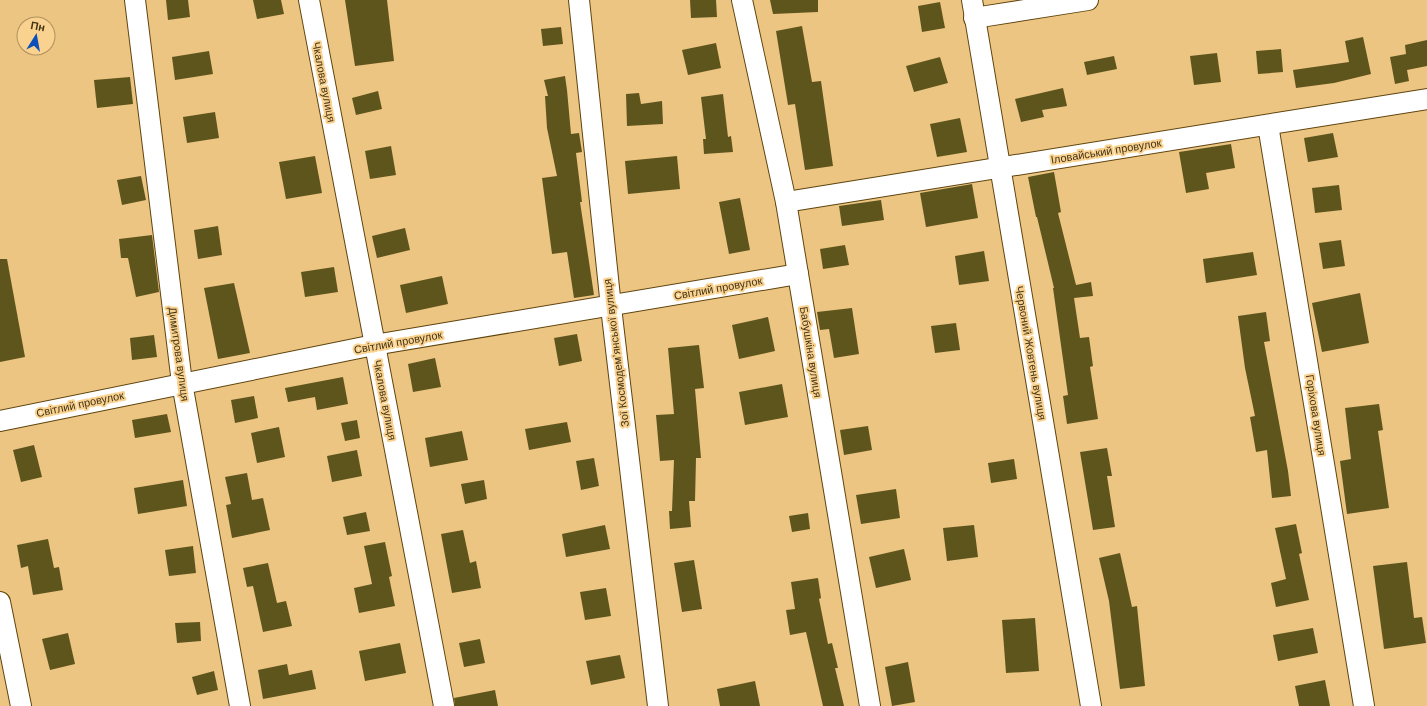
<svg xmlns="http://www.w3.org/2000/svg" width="1427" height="706" font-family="Helvetica,sans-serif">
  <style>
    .building { fill: #5e551d }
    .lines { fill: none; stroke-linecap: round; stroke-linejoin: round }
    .minor-casing { stroke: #5f440e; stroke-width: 22 }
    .minor { stroke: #fff; stroke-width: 20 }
    .labels { text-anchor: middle; stroke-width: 4; stroke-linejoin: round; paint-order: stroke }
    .street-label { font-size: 11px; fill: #423317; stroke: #fad28f }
  </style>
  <rect width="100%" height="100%" fill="#edc583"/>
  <g class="building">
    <polygon points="166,0 188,0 190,17 168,20"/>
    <polygon points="253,0 281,0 284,14 257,19"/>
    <polygon points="345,0 387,0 394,61 355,66"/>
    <polygon points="690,0 716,0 717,17 691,18"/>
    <polygon points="770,0 818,0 818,12 773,14"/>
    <polygon points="940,2 945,28 922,32 918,6"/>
    <polygon points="802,26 812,82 821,81 833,166 805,170 795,104 788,105 776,31"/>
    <polygon points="561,27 563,44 543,46 541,29"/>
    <polygon points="1363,37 1371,74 1334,83 1296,88 1293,70 1349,62 1345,41"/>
    <polygon points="1427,40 1427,66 1407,70 1409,81 1395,84 1390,57 1406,54 1405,45"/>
    <polygon points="716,43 721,68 688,75 682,50"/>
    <polygon points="1281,49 1283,72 1258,74 1256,51"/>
    <polygon points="209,51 213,74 175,80 172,57"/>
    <polygon points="1217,53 1221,82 1194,85 1190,56"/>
    <polygon points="1114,56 1117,69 1087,75 1084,62"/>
    <polygon points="940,57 948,83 914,92 906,66"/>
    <polygon points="565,76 567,90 571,134 579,133 582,152 576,153 582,202 580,202 594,295 574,298 567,252 552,254 542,178 557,176 547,128 545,96 548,96 544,80"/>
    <polygon points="130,77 133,104 97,108 94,80"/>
    <polygon points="1063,88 1067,106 1042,110 1044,117 1021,122 1015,99"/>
    <polygon points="378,91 382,109 356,115 352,98"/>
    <polygon points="639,93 641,104 662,101 663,124 627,126 626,94"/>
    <polygon points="723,94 728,137 731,136 733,152 704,154 703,139 706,139 701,97"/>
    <polygon points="215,112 219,138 187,143 183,117"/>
    <polygon points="960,118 967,152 937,157 930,124"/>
    <polygon points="1333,133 1338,157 1308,162 1304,138"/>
    <polygon points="1231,144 1235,168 1206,173 1209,189 1186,193 1179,152"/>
    <polygon points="391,146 396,175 370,179 365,151"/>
    <polygon points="315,156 322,193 286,199 279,162"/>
    <polygon points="677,156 680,189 628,194 625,161"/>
    <polygon points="1054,172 1061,212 1058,213 1076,285 1091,282 1093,296 1074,298 1080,338 1089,337 1093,366 1090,367 1098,419 1067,424 1063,396 1068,395 1053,288 1054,288 1037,217 1036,217 1028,177"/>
    <polygon points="141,176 146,200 122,205 117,180"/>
    <polygon points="972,184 978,218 926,227 920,193"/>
    <polygon points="1339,185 1342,210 1315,213 1312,188"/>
    <polygon points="740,198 750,250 729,254 719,202"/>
    <polygon points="881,200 884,220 842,226 839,206"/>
    <polygon points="218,226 222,255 198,259 194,230"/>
    <polygon points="405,228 410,250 377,258 372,236"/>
    <polygon points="152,235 159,292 136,297 128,258 121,258 119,239"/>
    <polygon points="1341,240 1345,266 1323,269 1319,243"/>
    <polygon points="845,245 849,265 823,269 820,249"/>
    <polygon points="984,251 989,281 959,285 955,256"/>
    <polygon points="1253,252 1257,275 1206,283 1203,259"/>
    <polygon points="0,259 7,259 25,357 0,362"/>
    <polygon points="334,267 338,292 305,297 301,272"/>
    <polygon points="442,276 448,304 406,313 400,285"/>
    <polygon points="234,283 250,353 218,359 204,288"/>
    <polygon points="1360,293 1369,343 1322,352 1312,303"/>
    <polygon points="852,308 859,354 834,358 829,329 820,330 817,312"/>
    <polygon points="1266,312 1270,341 1264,342 1288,471 1291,496 1272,498 1267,450 1256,452 1250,417 1255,416 1245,368 1238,316"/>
    <polygon points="768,317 775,351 739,359 732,325"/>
    <polygon points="956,323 960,350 935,353 931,326"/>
    <polygon points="577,334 582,361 559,366 554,338"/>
    <polygon points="154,335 157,357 132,360 130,338"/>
    <polygon points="699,345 704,388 695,389 701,458 696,458 695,501 689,501 691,527 670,529 669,511 672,511 674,460 660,461 656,415 674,414 668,348"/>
    <polygon points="435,358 441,387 413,392 408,364"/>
    <polygon points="343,377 348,404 317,410 315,397 288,402 285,388"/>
    <polygon points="782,384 788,417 745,425 739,392"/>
    <polygon points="254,396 258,418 235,423 231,400"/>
    <polygon points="1379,404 1383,430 1378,431 1389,508 1347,514 1340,461 1351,459 1345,408"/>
    <polygon points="167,414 171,432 135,438 132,420"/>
    <polygon points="357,420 360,438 345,441 341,423"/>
    <polygon points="567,422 571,442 529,450 525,429"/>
    <polygon points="868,426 872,450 844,455 840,430"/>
    <polygon points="279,427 285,457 257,463 251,433"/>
    <polygon points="462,431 468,460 430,467 425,438"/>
    <polygon points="34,445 42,477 21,482 13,450"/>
    <polygon points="1107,448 1112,476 1107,476 1115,527 1093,530 1080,452"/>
    <polygon points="357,450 362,476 332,482 327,456"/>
    <polygon points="594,458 599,486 581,490 576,461"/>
    <polygon points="1014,459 1017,479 991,483 988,463"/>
    <polygon points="247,473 252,500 263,498 270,530 232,538 226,505 231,504 225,477"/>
    <polygon points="183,480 187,506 138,514 134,488"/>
    <polygon points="484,480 487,499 465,504 461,484"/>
    <polygon points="896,489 900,518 861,524 856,495"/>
    <polygon points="366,512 370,531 347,535 343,517"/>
    <polygon points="808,513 810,529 792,532 789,516"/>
    <polygon points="1296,524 1302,553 1299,554 1309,600 1276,607 1271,583 1286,579 1275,528"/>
    <polygon points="605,525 610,549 566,557 562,534"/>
    <polygon points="974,525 978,557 947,561 943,528"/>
    <polygon points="463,530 470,563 476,561 481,588 452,593 441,534"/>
    <polygon points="48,539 54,568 59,567 63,590 33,595 28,566 21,568 17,545"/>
    <polygon points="385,542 392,576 389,577 395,606 359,613 354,588 372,584 364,546"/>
    <polygon points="193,546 196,573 169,576 165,550"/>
    <polygon points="904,549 911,580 876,588 869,557"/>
    <polygon points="1120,553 1132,607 1137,606 1145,686 1120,689 1109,601 1099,558"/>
    <polygon points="694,560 702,609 682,612 674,563"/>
    <polygon points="1407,562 1414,618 1422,617 1426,643 1384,649 1373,566"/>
    <polygon points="268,563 277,603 286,601 292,626 263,632 253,586 247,587 243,568"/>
    <polygon points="818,578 821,598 819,599 828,644 832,643 838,668 835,668 844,706 823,706 806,632 790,635 786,610 795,609 791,582"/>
    <polygon points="606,588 611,616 585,620 580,592"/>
    <polygon points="1035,618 1039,671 1006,673 1002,620"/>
    <polygon points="200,622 201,641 177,643 175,623"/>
    <polygon points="1313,628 1318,653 1278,661 1273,635"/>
    <polygon points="68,633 75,664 50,670 42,639"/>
    <polygon points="480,639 485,663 464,667 459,643"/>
    <polygon points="400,643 406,673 365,681 359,651"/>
    <polygon points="620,655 625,678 591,685 586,661"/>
    <polygon points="908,662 915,702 892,706 885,667"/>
    <polygon points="287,664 289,675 312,670 316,689 263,699 258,670"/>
    <polygon points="214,671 218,690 197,695 192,677"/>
    <polygon points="1325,680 1330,706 1299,706 1295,686"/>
    <polygon points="755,681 760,706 720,706 717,689"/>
    <polygon points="495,690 498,706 455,706 454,698"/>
  </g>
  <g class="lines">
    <g class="minor-casing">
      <g id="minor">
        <polyline points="135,0 182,383 240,706"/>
        <polyline points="309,0 444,706"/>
        <polyline points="579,0 611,307 658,706"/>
        <polyline points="742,0 786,202 870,706"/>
        <polyline points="972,0 1091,706"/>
        <polyline points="974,18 1088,0"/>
        <polyline points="1268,125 1364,706"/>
        <polyline points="786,202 1427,99"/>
        <polyline points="0,421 374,345 798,274"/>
        <polyline points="0,602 21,706"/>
      </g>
    </g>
    <use href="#minor" class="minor"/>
  </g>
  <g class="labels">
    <g class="street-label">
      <text transform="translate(324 82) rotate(79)" y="4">Чкалова вулиця</text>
      <text transform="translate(1106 151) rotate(-9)" y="4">Іловайський провулок</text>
      <text transform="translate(718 288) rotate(-10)" y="4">Світлий провулок</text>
      <text transform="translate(398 342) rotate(-10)" y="4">Світлий провулок</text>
      <text transform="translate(811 352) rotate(81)" y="4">Бабушкіна вулиця</text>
      <text transform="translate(616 353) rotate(-97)" y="4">Зої Космодем’янської вулиця</text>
      <text transform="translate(1031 353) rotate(80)" y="4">Червоний Жовтень вулиця</text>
      <text transform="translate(179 354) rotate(82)" y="4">Димитрова вулиця</text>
      <text transform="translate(385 400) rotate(79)" y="4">Чкалова вулиця</text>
      <text transform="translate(80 404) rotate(-12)" y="4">Світлий провулок</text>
      <text transform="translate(1316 415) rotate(81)" y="4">Горіхова вулиця</text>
    </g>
  </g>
  <g transform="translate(36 36) rotate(11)"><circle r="19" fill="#fad28f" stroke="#b0925f"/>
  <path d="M0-3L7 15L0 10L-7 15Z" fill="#0b50ba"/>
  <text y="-6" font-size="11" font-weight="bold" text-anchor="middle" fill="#423317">Пн</text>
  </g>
</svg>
